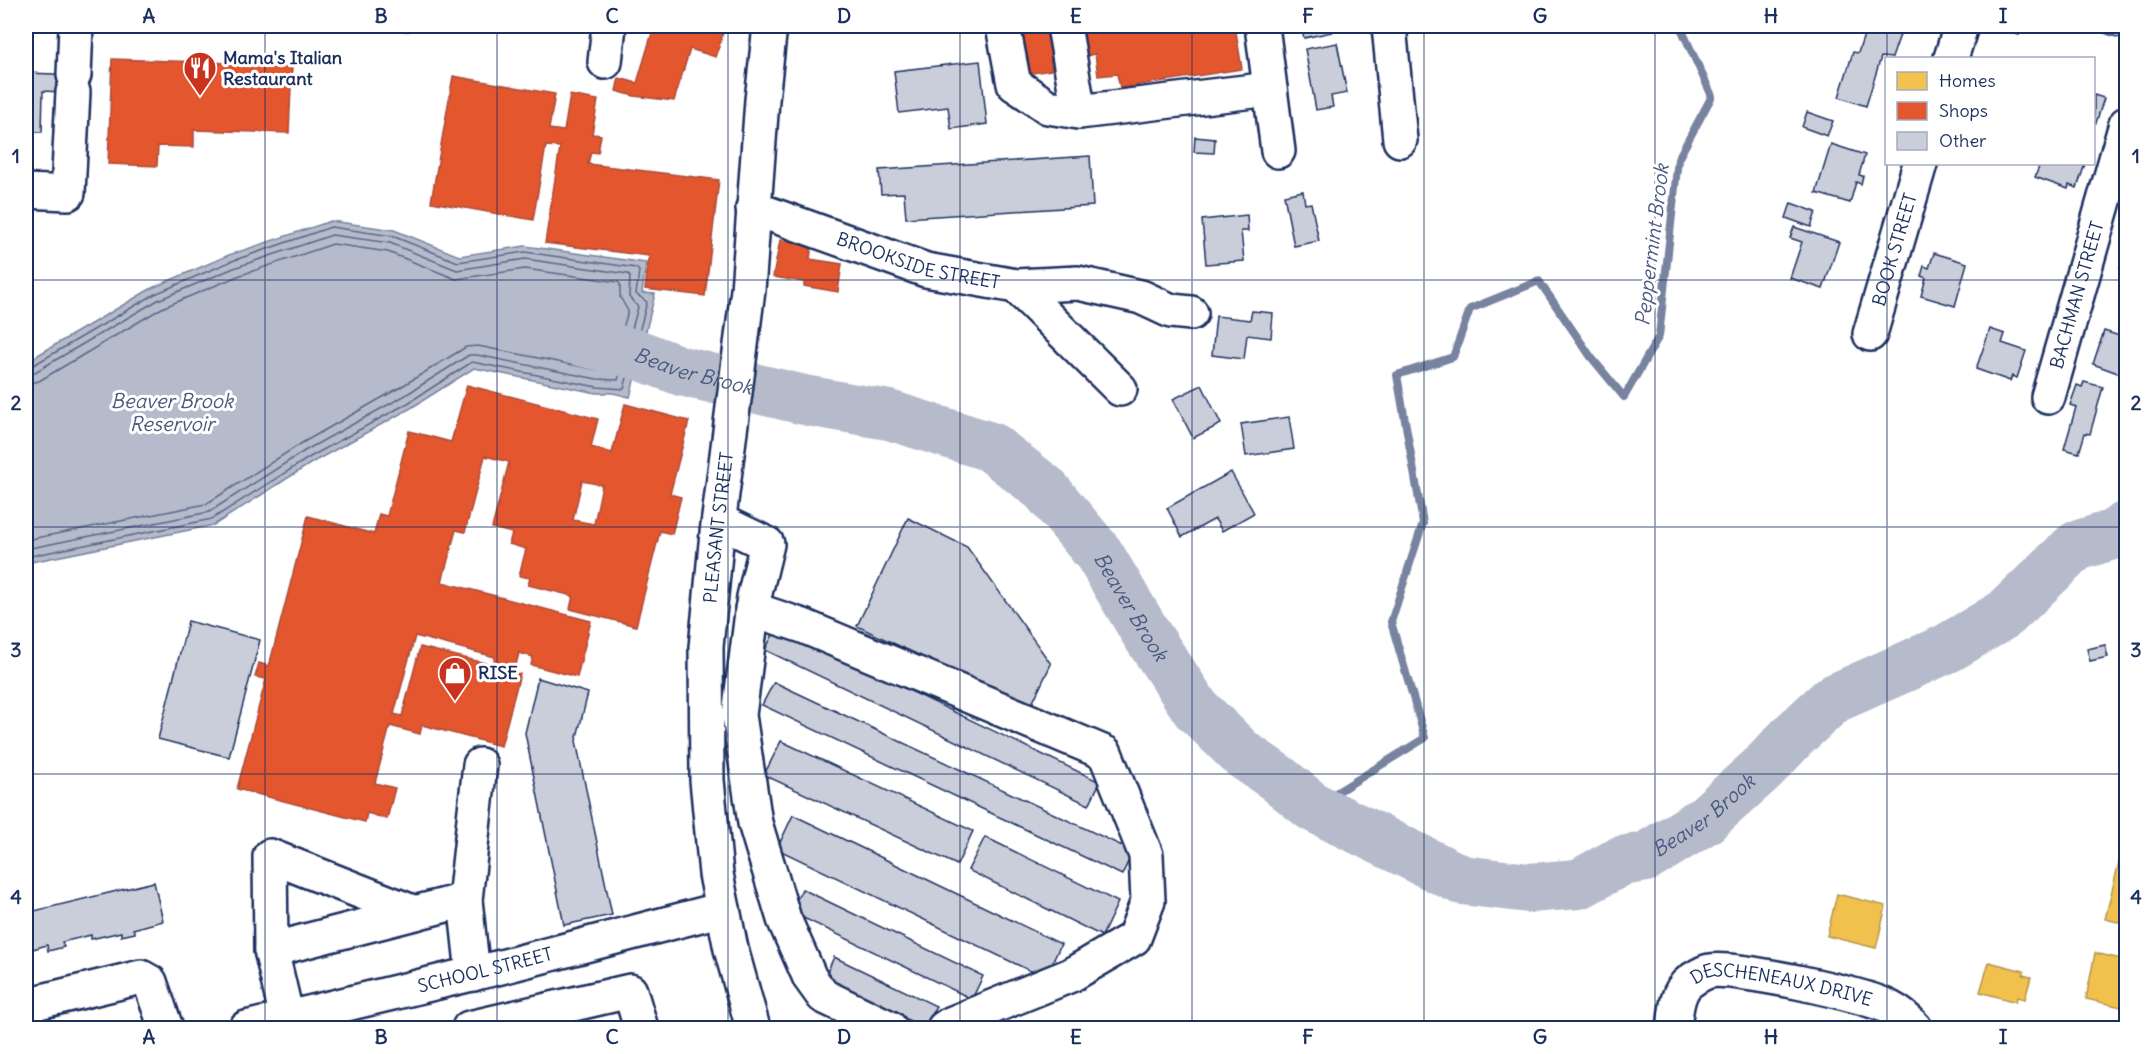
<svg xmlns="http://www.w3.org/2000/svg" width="2152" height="1054" font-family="Delius,sans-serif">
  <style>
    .water { fill: #b5bbca; stroke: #77839f; stroke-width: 1.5 }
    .homes { fill: #f2c14e; stroke: #b29553; stroke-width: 1.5 }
    .shops { fill: #e4572e; stroke: #a84b3c; stroke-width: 1.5; fill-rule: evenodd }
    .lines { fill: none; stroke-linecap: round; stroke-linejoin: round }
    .shore { stroke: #596789; stroke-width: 1.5 }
    .stream { stroke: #77839f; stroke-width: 8 }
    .river { stroke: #b5bbca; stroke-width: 50 }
    .building { fill: #caceda; stroke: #1b2f5e; stroke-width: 1.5 }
    .minor-casing { stroke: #1b2f5e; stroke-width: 38 }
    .major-casing { stroke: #1b2f5e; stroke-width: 38 }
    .minor { stroke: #fff; stroke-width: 33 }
    .major { stroke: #fff; stroke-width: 33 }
    .grid { fill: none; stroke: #1b2f5e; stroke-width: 1.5; stroke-opacity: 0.55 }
    .labels { text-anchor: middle; stroke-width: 6; stroke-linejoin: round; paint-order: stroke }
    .poi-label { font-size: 18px; font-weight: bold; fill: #1b2f5e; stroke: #fff; text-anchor: start }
    .street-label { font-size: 18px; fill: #1b2f5e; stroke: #fff }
    .water-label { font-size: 20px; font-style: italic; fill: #49597e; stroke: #fff }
    .neatline { fill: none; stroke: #1b2f5e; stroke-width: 2 }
    .grid-label { font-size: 20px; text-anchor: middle; font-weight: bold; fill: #1b2f5e }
  </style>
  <rect width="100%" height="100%" fill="#fff"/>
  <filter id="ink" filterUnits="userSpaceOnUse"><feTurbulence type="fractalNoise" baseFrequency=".0167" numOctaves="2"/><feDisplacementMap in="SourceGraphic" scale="12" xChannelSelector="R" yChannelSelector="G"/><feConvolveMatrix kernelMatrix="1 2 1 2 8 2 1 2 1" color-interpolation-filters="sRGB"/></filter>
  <g filter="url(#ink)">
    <polygon class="water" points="331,221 394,230 459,256 525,246 646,263 642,293 655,294 630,397 613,393 596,393 474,368 411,408 313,462 214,525 26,563 26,362 152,288 229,255"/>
    <g class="homes">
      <polygon points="2119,862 2126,864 2126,924 2105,919"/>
      <polygon points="1837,894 1886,906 1876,948 1827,936"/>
      <polygon points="2095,953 2126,960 2126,1008 2086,999"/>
      <polygon points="1989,962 2024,971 2023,975 2031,977 2025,999 2017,997 2016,1002 1980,992"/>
    </g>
    <g class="shops">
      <polygon points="654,26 725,26 716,57 690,49 674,101 634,96 616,91 619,78 637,83"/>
      <polygon points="1040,26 1052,26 1058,59 1050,60 1052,70 1014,76 1012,30"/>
      <polygon points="1075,26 1235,26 1242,69 1120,88 1117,74 1098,76 1095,54 1080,57"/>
      <polygon points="112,59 292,65 289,133 194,130 194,147 158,146 157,166 108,164"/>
      <polygon points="453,76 555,94 549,129 564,131 570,95 598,100 592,134 601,135 598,153 591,152 588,164 719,180 705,296 645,289 649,256 545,243 560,147 546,146 533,220 431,202"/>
      <polygon points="780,240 812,245 810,259 842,264 838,292 804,286 804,282 773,277"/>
      <path d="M467,385L598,419L591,447L612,453L625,404L689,421L670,494L681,497L672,534L660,531L636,626L570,609L573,596L528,585L530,578L519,576L526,549L509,544L512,533L492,528L509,462L485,456L465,532L456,530L442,582L591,621L577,677L531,665L533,657L519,653L514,673L520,674L501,746L422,725L420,734L390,726L375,783L395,788L387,819L367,813L365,822L237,789L266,679L255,677L259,663L269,666L308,516L374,534L379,514L387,516L409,431L451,442ZM582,481L602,485L594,524L573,520ZM415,636L495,657L493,665L420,647L402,716L394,714Z"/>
    </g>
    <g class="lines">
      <g class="shore">
        <polyline points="26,367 32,366 155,294 232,261 331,227 392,236 458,262 525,252 636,268 639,271 636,294 647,302 624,389 597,387 472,362 408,403 310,457 212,519 26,557"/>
        <polyline points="26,374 35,372 158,300 234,268 332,235 390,243 457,270 525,259 628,274 630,277 629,297 638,307 618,380 597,379 477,355 469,355 404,396 306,450 209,512 26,549"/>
        <polyline points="26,384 39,381 162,308 238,276 333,244 388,252 456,279 525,269 618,282 620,284 620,297 628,311 611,370 598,370 478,346 466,347 399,388 302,443 206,504 26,540"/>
      </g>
      <polyline class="stream" points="1313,807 1425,738 1391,622 1423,523 1397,375 1453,357 1470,309 1539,281 1591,357 1624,397 1659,336 1678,159 1712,96 1680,26"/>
      <path class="river" id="s1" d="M572,339L639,355L681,371L809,401L889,415L991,447L1045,489L1099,554L1147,635L1196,709L1242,754L1277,778L1313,807L1462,880L1529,888L1579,884L1621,861L1646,857L1705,820L1762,769L1795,734L1833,699L1948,648L2005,614L2076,546L2112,535L2126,526"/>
    </g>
    <g class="building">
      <polygon points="365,26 409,26 409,31 364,29"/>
      <polygon points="1301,26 1331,26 1332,32 1304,38"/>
      <polygon points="1867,26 1903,26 1892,58 1881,57 1866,106 1839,97 1853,52 1858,53"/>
      <polygon points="1989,26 2022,26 2019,35"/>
      <polygon points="2083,26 2126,26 2126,28 2123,39"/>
      <polygon points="1337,43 1347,93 1331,96 1333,107 1316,110 1305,49"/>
      <polygon points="980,61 987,124 951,129 948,107 899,113 894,71"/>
      <polygon points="26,73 82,75 82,93 43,91 42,132 26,132"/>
      <polygon points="2094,95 2104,98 2096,123 2094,122"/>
      <polygon points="1807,112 1833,121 1827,136 1802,127"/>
      <polygon points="1195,137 1215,139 1214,153 1194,152"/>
      <polygon points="1831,144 1865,155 1859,175 1863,176 1861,184 1856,182 1850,203 1816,193"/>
      <polygon points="1090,156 1093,206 906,218 904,193 881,194 879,170"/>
      <polygon points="2040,164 2085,164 2077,188 2069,185 2068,189 2035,177"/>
      <polygon points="1303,191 1305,204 1311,203 1319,241 1294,246 1284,195"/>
      <polygon points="1791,203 1816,212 1811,227 1786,218"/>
      <polygon points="1247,215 1248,231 1241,231 1244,261 1206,264 1202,220"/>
      <polygon points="1794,227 1839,242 1823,289 1790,278 1802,242 1790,238"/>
      <polygon points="2126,246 2126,270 2120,268"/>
      <polygon points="1934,253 1967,263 1955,306 1921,296 1926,278 1921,276 1924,266 1929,268"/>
      <polygon points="1252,311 1273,313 1271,338 1247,335 1244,359 1212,355 1216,316 1250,320"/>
      <polygon points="1990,329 2005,334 2002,343 2026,351 2017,378 2012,376 2010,381 1976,369"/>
      <polygon points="2104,331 2126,338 2126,384 2124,383 2126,376 2093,364"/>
      <polygon points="2084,382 2103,387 2090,434 2085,433 2079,453 2064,449 2076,407 2070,405 2077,385 2082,387"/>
      <polygon points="1202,385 1221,424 1193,438 1173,399"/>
      <polygon points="1289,417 1294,449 1246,456 1241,424"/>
      <polygon points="1231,472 1254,513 1222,531 1215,519 1182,537 1167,508"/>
      <polygon points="908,518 967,547 1051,664 1030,708 857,626"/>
      <polygon points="188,621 260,640 229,757 158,739"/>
      <polygon points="777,627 1100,782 1089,805 765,650"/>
      <polygon points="2105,645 2108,657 2090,661 2087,649"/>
      <polygon points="538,678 588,693 576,741 612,915 564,925 525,733"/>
      <polygon points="774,682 1133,851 1122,875 762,705"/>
      <polygon points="781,741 973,831 957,865 764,775"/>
      <polygon points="793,815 1061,944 1045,978 777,849"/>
      <polygon points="985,837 1118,902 1102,936 968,870"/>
      <polygon points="154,882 163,921 133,929 135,933 121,936 121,932 91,939 91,935 62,942 64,947 48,951 47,945 26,951 26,913"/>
      <polygon points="802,889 983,976 972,999 791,912"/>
      <polygon points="834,957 936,1006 926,1028 823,981"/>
    </g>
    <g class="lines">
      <g class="minor-casing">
        <g id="minor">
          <polyline points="1003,26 1014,84 1048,107 1079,112"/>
          <polyline points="1064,26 1079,112 1270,89"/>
          <polyline points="1262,26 1278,151"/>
          <polyline points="1389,26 1400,140"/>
          <polyline points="1951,58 1961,26"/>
          <polyline points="605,62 609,26"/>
          <polyline points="74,75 76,26"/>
          <polyline points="26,191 68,193 73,92"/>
          <path id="s2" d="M753,208L926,270L1016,286L1120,389"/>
          <polyline points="1016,286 1078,283 1141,297 1171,311 1191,313"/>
          <path id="s3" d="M1870,334L1920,164"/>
          <path id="s4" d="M2048,397L2126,124"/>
          <polyline points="719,521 767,544 754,597 739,715 755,823 784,919 810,978 823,996 890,1028"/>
          <polyline points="752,609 803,626 1105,753 1146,855 1148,901 1134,938 1071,975 950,1024 944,1028"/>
          <polyline points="271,950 465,900"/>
          <polyline points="473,974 465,900 480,765"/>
          <polyline points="26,1005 141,977 150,982 166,1028"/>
          <polyline points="287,1018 271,950 270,856 415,913"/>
          <path id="s5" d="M246,1028L501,967L723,909"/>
          <polyline points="469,1028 630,991 641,1028"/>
          <path id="s6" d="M1674,1028C1676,1013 1676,992 1689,982C1694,978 1704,972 1710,971C1733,966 1869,995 1890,1008C1900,1013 1908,1020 1915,1028"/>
        </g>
      </g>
      <g class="major-casing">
        <g id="major">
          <path id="s7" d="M753,1028L731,949L716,874L707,780L706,647L717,533L748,290L762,100L770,26"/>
        </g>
      </g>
      <use href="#minor" class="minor"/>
      <use href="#major" class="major"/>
    </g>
  </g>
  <path class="grid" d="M265,26V1028M497,26V1028M728,26V1028M960,26V1028M1192,26V1028M1424,26V1028M1655,26V1028M1887,26V58M1887,164V1028M26,280H2126M26,527H2126M26,774H2126"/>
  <defs>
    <g id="restaurant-pin" transform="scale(1.725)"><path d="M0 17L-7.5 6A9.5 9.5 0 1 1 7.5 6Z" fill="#c8321e" stroke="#fff"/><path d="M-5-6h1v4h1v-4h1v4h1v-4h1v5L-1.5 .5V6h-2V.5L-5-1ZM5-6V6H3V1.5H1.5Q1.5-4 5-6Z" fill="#fff"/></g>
    <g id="shop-pin" transform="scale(1.725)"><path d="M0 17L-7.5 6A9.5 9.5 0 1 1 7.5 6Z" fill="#c8321e" stroke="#fff"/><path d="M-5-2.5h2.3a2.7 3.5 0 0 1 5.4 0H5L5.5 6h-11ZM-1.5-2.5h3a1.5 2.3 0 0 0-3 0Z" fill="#fff"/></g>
  </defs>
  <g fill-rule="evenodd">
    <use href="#restaurant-pin" x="200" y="68"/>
    <use href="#shop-pin" x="455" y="673"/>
  </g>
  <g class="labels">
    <g class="poi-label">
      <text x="223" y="64">Mama's Italian<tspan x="223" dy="21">Restaurant</tspan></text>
      <text x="478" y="679">RISE</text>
    </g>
    <g class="street-label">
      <text dy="6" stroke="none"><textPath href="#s3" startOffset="88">BOOK STREET</textPath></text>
      <text dy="6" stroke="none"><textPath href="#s2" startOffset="174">BROOKSIDE STREET</textPath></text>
      <text dy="6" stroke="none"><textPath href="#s4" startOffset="106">BACHMAN STREET</textPath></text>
      <text dy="6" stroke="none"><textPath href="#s7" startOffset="506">PLEASANT STREET</textPath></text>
      <text dy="6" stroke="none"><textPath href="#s5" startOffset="246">SCHOOL STREET</textPath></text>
      <text dy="6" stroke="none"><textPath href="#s6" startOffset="146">DESCHENEAUX DRIVE</textPath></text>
    </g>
    <g class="water-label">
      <text transform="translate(1652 245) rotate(-83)" y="7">Peppermint Brook</text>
      <text dy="7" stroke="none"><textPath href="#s1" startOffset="126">Beaver Brook</textPath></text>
      <text x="172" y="408">Beaver Brook<tspan x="172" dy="23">Reservoir</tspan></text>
      <text dy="7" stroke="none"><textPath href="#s1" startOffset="648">Beaver Brook</textPath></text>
      <text dy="7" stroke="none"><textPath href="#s1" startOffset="1350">Beaver Brook</textPath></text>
    </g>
  </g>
  <rect width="2152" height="1054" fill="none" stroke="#fff" stroke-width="66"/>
  <rect x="1885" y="57" width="210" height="108" fill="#ffffff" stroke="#a4acbf" stroke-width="1.5"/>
  <rect x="1897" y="72" width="30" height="18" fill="#f2c14e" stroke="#a4acbf" stroke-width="1.5"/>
  <text x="1939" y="87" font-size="18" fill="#1b2f5e">Homes</text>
  <rect x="1897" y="102" width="30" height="18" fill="#e4572e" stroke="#a4acbf" stroke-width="1.5"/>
  <text x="1939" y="117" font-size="18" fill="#1b2f5e">Shops</text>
  <rect x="1897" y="132" width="30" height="18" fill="#caceda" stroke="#a4acbf" stroke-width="1.5"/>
  <text x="1939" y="147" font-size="18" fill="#1b2f5e">Other</text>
  <rect x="33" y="33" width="2086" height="988" class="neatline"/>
  <g class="grid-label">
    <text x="149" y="23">A</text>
    <text x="381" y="23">B</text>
    <text x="612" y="23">C</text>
    <text x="844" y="23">D</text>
    <text x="1076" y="23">E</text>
    <text x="1308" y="23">F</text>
    <text x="1540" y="23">G</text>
    <text x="1771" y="23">H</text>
    <text x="2003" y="23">I</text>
    <text x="16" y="163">1</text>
    <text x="2136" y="163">1</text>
    <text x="16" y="410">2</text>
    <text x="2136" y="410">2</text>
    <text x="16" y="657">3</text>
    <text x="2136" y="657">3</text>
    <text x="16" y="904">4</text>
    <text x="2136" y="904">4</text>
    <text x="149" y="1044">A</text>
    <text x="381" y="1044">B</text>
    <text x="612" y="1044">C</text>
    <text x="844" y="1044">D</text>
    <text x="1076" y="1044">E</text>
    <text x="1308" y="1044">F</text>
    <text x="1540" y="1044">G</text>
    <text x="1771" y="1044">H</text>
    <text x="2003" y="1044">I</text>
  </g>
</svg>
